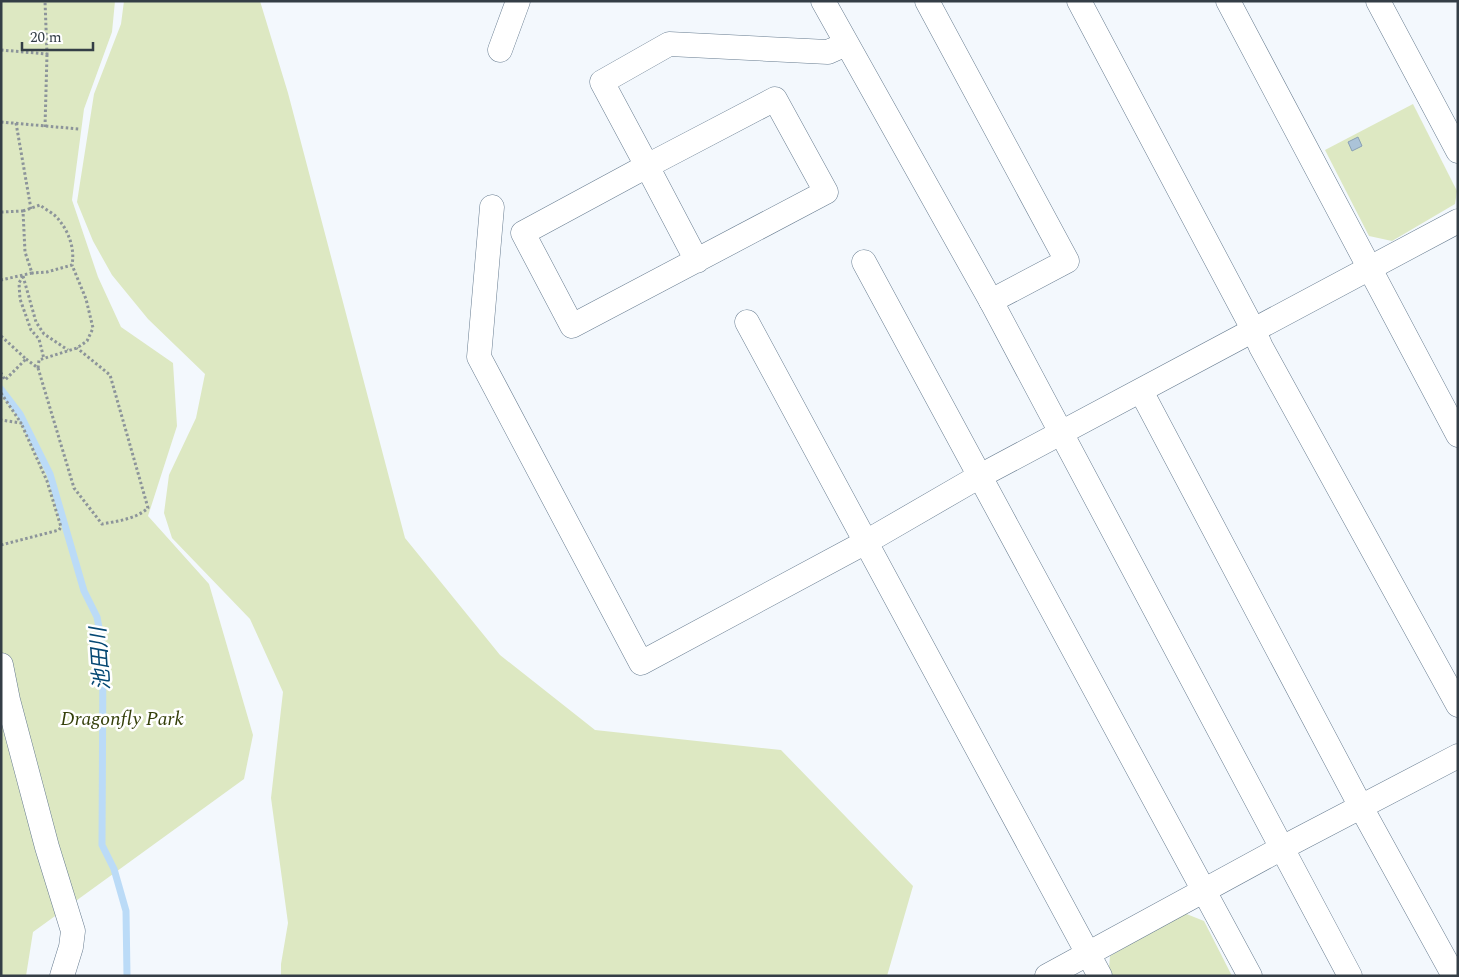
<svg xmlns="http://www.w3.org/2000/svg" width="1459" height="977" font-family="Spectral,'Noto Sans JP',serif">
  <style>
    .green { fill: #dde8c2 }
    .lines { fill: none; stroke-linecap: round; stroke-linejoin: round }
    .stream { stroke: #bbdbf7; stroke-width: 7 }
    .building { fill: #abc3d8; stroke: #89a0b4 }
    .minor-casing { stroke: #677c90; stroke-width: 25 }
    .path { stroke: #8c949a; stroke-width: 3; stroke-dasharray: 2.5 2.5; stroke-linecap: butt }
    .minor { stroke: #fff; stroke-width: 24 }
    .labels { text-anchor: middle; stroke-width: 5; stroke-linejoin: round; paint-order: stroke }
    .park-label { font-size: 20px; font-style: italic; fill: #343f09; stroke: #fff }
    .water-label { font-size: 21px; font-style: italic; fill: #054873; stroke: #fff }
  </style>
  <rect width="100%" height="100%" fill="#f3f8fd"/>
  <g class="green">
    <polygon points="1,1 115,1 112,32 84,109 72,200 98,277 121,327 173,363 177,426 148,516 209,584 253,735 244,779 33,932 26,976 1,976"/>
    <polygon points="124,1 260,1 288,93 405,538 500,655 595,730 781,750 913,886 887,976 281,976 281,964 288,923 271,798 283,692 250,619 172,538 164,513 169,475 196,418 205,374 148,319 112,275 93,241 77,202 94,94 121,24"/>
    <polygon points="1413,104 1457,191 1455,204 1392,241 1369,236 1325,150"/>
    <polygon points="1184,913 1204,921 1232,976 1113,976 1109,968 1110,956"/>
  </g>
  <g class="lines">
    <polyline class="stream" points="1,389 20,414 50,474 84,591 97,617 103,649 102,845 114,869 126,911 127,976"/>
  </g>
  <polygon class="building" points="1358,137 1362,146 1352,151 1348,142"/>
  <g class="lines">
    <g class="minor-casing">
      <g id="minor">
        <polyline points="823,1 991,301 1350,976"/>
        <polyline points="927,1 1067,261 991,301"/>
        <polyline points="1079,1 1254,331 1261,347 1458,705"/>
        <polyline points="1228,1 1458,435"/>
        <polyline points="1378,1 1458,151"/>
        <polyline points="500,50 518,1"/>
        <polyline points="492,207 479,357 641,663 866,542 980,476 1458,221"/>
        <polyline points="697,261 647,166 523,233 572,326 826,192 775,99 647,166 602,82 669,44 828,52 846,44"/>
        <polyline points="864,262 1250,976"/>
        <polyline points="747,322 1100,976"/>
        <polyline points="1141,391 1361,807 1454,976"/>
        <polyline points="1,665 8,700 47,847 73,931 71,947 62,976"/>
        <polyline points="1047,976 1282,848 1458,756"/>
      </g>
    </g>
    <g class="path">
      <polyline points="1,50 47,54 45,1"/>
      <polyline points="1,122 79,129"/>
      <polyline points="16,123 31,209"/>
      <polyline points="45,127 47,54"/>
      <path d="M23,211L40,205C46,210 55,214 59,220C69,232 75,249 72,265L47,272L32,273"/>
      <polyline points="1,212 23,211 25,252 32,273 1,280"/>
      <polyline points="23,276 36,322 44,334 68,350"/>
      <polyline points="23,276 19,283 20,299 31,330 39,339 44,359"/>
      <polyline points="1,336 26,359 5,380 1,373"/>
      <path d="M26,359L38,368L74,488L102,524C118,521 136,519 148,508L110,375L77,348"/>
      <polyline points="38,368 39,360 77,348 87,341 93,328 86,299 72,265"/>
      <polyline points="1,393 21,423 1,420"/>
      <polyline points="1,545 59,530 61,527 47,481 21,423"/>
    </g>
    <use href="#minor" class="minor"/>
  </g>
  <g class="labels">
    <g class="park-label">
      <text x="122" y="725">Dragonfly Park</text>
    </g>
    <g class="water-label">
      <text transform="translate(100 659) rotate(-94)" y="7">池田川</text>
    </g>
  </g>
  <rect width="1459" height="977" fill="none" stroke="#343e46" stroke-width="5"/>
  <path d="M22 42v8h71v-8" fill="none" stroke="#343e46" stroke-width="2.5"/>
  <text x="30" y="42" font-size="15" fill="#343e46" stroke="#ffffff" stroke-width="4" paint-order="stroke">20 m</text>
</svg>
